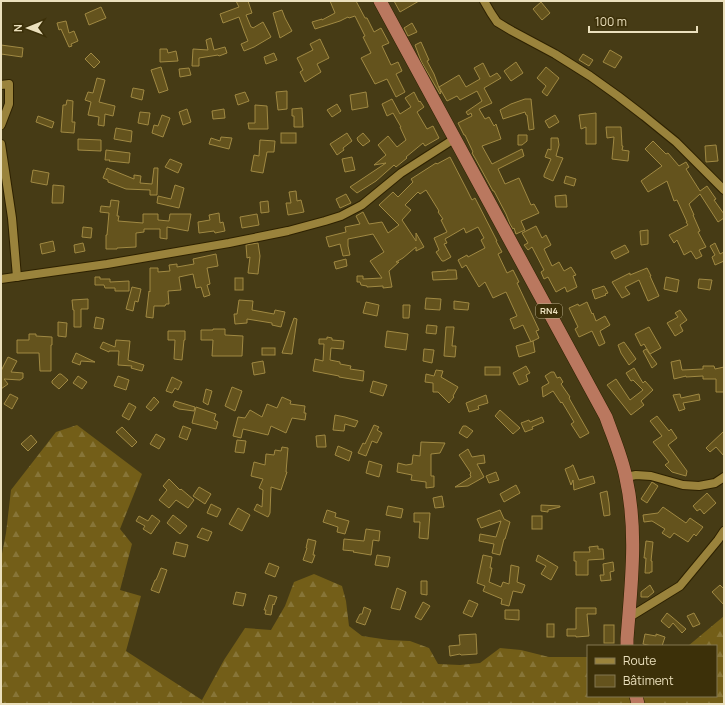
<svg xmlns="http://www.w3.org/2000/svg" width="725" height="705" font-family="Manrope,sans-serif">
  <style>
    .forest { fill: url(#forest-firs) }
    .building { fill: #64531d; stroke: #a08943 }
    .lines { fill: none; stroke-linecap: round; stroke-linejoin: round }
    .minor-casing { stroke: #2d2100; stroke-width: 10 }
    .trunk-casing { stroke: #2d2100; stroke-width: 14 }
    .minor { stroke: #9a833c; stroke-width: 8 }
    .trunk { stroke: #ba785f; stroke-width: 13 }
    .labels { text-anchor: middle; stroke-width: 3; stroke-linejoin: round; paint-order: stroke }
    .shield { fill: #3c3009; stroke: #b6ab87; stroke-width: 1 }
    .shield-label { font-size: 9px; font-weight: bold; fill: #ebe0bd }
  </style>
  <defs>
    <pattern id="forest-firs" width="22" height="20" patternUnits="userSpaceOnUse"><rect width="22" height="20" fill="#735e18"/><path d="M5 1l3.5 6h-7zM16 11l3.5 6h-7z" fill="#877538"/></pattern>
  </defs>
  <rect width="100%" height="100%" fill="#463b15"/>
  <polygon class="forest" points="77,425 142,474 120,529 132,544 120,590 141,596 126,651 202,700 224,660 245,628 271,630 285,606 294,582 314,574 342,586 346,601 349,626 362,636 389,640 410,641 429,648 438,664 460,665 480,663 500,648 521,650 549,657 588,657 588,696 716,696 716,646 688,646 724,616 724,704 1,704 1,559 6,533 11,490 56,432"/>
  <g class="building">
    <polygon points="236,1 248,1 252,13 246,15 251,27 252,27 253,28 263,22 271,37 254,47 244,51 241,44 248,41 244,31 239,17 223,23 220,14 239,7"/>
    <polygon points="330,1 356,1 365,18 367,18 374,32 381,28 389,43 382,46 391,65 398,62 402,71 396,74 405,92 396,97 387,79 375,84 361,58 371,53 363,37 365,36 355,16 349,18 348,17 340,21 315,29 312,22 322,19 322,20 335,13"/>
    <polygon points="394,1 419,1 400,12"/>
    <polygon points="541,2 550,13 542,20 533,9"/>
    <polygon points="101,7 106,18 89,25 85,14"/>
    <polygon points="282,10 285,18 292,31 280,38 273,13"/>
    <polygon points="66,21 69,33 74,31 78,41 71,44 72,46 69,47 61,29 59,30 57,23"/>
    <polygon points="412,23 417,32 408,36 404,28"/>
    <polygon points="211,38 214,50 225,47 227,53 219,56 218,55 199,58 199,66 192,66 193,49 208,50 206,40"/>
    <polygon points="320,39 329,58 317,64 321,72 305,82 300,72 303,70 297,58 313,50 310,44"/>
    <polygon points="421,42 429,60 427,61 434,74 441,93 440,94 421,61 415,45"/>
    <polygon points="1,45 23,48 22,57 1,54"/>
    <polygon points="160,49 167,49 168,53 176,51 178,61 160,62"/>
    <polygon points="610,50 622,57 615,68 603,62"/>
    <polygon points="91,53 100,62 94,68 85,59"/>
    <polygon points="274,53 277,60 266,64 264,57"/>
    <polygon points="583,54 593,60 589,66 579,60"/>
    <polygon points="516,62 523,73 511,81 504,71"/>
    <polygon points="483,63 490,77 497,73 501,78 484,88 492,103 479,109 485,119 489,117 494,126 496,124 501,139 482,146 492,164 522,149 524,156 498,169 505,184 519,178 531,205 534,204 539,213 521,221 525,230 516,234 514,228 513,229 510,224 506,214 494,191 493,191 475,158 472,153 473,152 465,135 464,135 458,123 472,116 471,113 468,115 466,112 482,101 477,91 460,100 457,96 447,101 439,87 459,75 466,87 480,79 474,68"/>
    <polygon points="161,67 168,90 159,93 151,70"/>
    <polygon points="546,67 559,78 547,96 542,92 546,86 537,78"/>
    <polygon points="189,68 191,75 180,77 179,69"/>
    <polygon points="97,78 105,80 99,102 115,106 113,116 105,114 104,126 98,125 99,117 88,115 91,102 85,100 88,92 93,93"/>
    <polygon points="133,88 144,90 142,100 131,97"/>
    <polygon points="287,91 287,109 278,110 276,92"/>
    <polygon points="245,92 249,101 238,105 235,95"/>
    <polygon points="366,92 368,107 352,110 350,95"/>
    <polygon points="414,92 419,102 420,101 424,107 417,112 427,129 433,126 439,138 425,146 423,143 406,157 407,158 396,167 394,165 376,181 357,193 350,187 386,163 374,165 386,155 378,145 388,136 397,147 406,140 400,127 401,127 393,113 387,116 382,104 392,99 400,114 411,107 405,98"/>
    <polygon points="525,99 531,99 534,129 529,130 527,115 526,115 525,112 503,119 500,110 511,104"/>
    <polygon points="67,100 73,101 72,122 75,122 74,133 61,132 63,105 66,105"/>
    <polygon points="337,104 341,111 332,117 327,110"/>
    <polygon points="255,105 267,106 268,129 249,129 248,123 255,123"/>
    <polygon points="302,108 303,127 294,127 294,116 292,116 292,109"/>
    <polygon points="187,109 191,122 183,125 179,112"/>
    <polygon points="224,109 225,118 213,119 212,111"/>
    <polygon points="140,112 150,113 148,125 138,123"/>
    <polygon points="596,113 596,144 586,144 586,127 581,129 579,115"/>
    <polygon points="162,115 170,118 163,137 152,133 154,125 158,126"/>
    <polygon points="555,115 559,122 549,128 545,121"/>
    <polygon points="38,116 54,122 52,128 36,122"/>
    <polygon points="606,127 621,127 622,146 623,146 622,150 629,151 628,161 612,159 614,137 607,138"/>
    <polygon points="116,128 132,131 131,142 114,139"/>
    <rect x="281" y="133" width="15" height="10"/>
    <polygon points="347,133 352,141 343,148 344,150 337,155 330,144"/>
    <polygon points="363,133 370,141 363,146 358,141 357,138"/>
    <polygon points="518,135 527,135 527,141 522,145 518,145"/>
    <polygon points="221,137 232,138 229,149 209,144 211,138 220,141"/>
    <polygon points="551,138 558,138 559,145 556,156 563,158 553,181 544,177 544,175 551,159 545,157 548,149 551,150"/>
    <polygon points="78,139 101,140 101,151 78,150"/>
    <polygon points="260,140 275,141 274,152 267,152 263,173 251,171 254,155 259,156"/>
    <polygon points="653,141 666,154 668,153 679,166 686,162 689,167 686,169 700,191 707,186 716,199 714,200 724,214 724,218 718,222 700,194 689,204 694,215 693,215 700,231 698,232 706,247 699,250 702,256 696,259 691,251 684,255 677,240 674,243 669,235 688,225 686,222 687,222 677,200 674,201 667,181 648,192 641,181 662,166 645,149"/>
    <polygon points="716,145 718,161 706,162 705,146"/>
    <polygon points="106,150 130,153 129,163 109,161 110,160 105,160"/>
    <polygon points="352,157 355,170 345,172 342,159"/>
    <polygon points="450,157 467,190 472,200 475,198 497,241 496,241 502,252 498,254 507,273 513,270 519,282 517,283 539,330 536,331 539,338 531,342 523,325 514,329 510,319 517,316 506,292 493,298 485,282 479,287 466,265 462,268 458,260 467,255 468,257 485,248 481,240 484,238 478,227 466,233 464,228 445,239 447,243 444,244 451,257 444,261 442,261 436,252 439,250 434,238 447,232 441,220 443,219 438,212 439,211 426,190 420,194 418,192 405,205 411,210 402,220 416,241 416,233 424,247 416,251 416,247 403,258 396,262 399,262 389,271 392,287 383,288 383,286 367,287 367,286 361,285 360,282 357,282 357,276 363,276 363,279 382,278 370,261 384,252 373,234 348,239 348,246 350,255 343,256 340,244 329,247 326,237 346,232 345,227 360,224 356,216 363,212 369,224 382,222 388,233 399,225 379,205 393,192 398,197 413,182 411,179 436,163 437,164"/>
    <polygon points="170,159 182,164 178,173 165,167"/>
    <polygon points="107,168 134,179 134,175 141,176 140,183 152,184 154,168 158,168 157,195 150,195 150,190 126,189 108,182 108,180 103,178"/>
    <polygon points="33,170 49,173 47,185 31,182"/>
    <polygon points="566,176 576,179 574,186 564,183"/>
    <polygon points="53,185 64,186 63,203 52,203"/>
    <polygon points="175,185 184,188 179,208 157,203 158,196 171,199"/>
    <polygon points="296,191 297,201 301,200 304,212 288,215 286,203 291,203 289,192"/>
    <polygon points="346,194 351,203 340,208 336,199"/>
    <polygon points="566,195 567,207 556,207 555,196"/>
    <polygon points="111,200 119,201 117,216 119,216 118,221 143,223 143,214 158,214 158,220 169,221 170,214 191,214 188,231 167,227 167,239 160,238 160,229 144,229 144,232 136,233 136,247 117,248 117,249 106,249 106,235 107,235 109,213 100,212 101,206 110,207"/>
    <polygon points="268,201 269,212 261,213 260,202"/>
    <polygon points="219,213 220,223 223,222 225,231 215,233 214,231 199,233 198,222 210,220 209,215"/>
    <polygon points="257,214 259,225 242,228 240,217"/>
    <polygon points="536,226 542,238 546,235 551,245 544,249 552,266 559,262 564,271 571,267 576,275 573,276 577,287 567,292 565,287 556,292 548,277 544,279 541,272 544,270 532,247 528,250 524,245 528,243 522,233"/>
    <polygon points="83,227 92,228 91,238 82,237"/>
    <polygon points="648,230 648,244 641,245 640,231"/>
    <polygon points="53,241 55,251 42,254 40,244"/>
    <polygon points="83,243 85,251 75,253 74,245"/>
    <polygon points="258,243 260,256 258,274 248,273 250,257 247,258 246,245"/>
    <polygon points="715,243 720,254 724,252 724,261 715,265 712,257 715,255 710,246"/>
    <polygon points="625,245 629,252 615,259 611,252"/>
    <polygon points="216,254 218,266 207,268 210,284 207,285 210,295 204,297 201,287 196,288 193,274 179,277 181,290 168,291 169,304 166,304 165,306 154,306 153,318 146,317 149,291 150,292 150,268 158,268 158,272 170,271 169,265 177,264 177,267 194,264 193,259"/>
    <polygon points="346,259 347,266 336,269 334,262"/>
    <polygon points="647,268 651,276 650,276 659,296 648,301 639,280 625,287 630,294 622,298 612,282 630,273 630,275"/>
    <polygon points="447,270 456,270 457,279 433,280 432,272 447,271"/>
    <polygon points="95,277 100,277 100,279 110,279 110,282 129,281 129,291 115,291 115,288 105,288 104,285 95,285"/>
    <polygon points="666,277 679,280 677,292 664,289"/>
    <rect x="235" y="278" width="8" height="12"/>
    <polygon points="699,279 712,280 710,290 698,288"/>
    <polygon points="604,286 608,293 605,294 606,295 595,299 592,290"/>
    <polygon points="132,287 141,289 138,302 135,301 133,311 126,309"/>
    <polygon points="426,298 441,299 440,310 425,309"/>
    <polygon points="88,299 88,309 81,309 81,327 74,327 74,310 73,310 72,300"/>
    <polygon points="239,300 253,301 252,310 274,314 275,310 285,312 281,327 272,325 272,323 247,319 247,323 235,324 234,314 237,314"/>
    <polygon points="454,301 469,303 468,310 454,309"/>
    <polygon points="366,302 379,305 377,316 363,313"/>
    <polygon points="587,302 592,314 593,313 596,321 605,316 610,325 600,331 605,343 599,346 592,331 579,337 575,329 578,327 569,308 578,304 579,306"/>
    <polygon points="403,305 410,305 409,318 403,318"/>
    <polygon points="680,310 687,320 680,325 683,331 675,336 667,323 678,317 675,313"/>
    <polygon points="96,317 104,319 102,329 94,328"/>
    <polygon points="294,318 297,319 292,354 282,353"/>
    <polygon points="58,322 67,323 66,337 58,336"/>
    <polygon points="427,325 437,326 436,334 426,333"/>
    <polygon points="446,327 454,327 452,346 456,346 455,357 444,356"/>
    <polygon points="649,327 661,348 650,354 644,344 641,346 635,334"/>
    <polygon points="213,329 225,329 225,335 243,336 242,356 212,356 213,340 201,340 201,330 213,330"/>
    <polygon points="168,331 185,331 185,340 184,340 182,360 174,359 175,340 168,340"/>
    <polygon points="387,331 408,334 406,350 385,347"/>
    <polygon points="29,334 36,334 36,336 52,337 52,345 51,345 51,371 40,371 39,353 17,353 17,340 29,340"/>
    <polygon points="327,337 332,338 332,340 344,341 343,349 331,348 330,360 340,362 340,364 351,366 350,369 364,371 363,381 339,377 339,376 313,371 315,359 323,361 324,344 319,344 319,339 327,339"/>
    <polygon points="116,340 130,341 128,360 144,365 142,371 131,368 132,366 118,365 119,351 109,351 109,352 100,348 103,342 115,347"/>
    <polygon points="533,341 535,352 519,357 516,346"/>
    <polygon points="624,342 636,359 629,365 621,353 618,345"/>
    <rect x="262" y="348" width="13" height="7"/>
    <polygon points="424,349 434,350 432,363 423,361"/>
    <polygon points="646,349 657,364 652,368 643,351"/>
    <polygon points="76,353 95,362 94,362 81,361 80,365 72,362"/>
    <polygon points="8,357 17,361 11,372 23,373 23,378 20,380 4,379 8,384 1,389 1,371"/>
    <polygon points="680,360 682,370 703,369 703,366 714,366 715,369 724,367 724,392 716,392 716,379 703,379 703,376 686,377 686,376 674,379 671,362"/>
    <polygon points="263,361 265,373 254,375 252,363"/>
    <polygon points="526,366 530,373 526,375 528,381 519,385 513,373"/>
    <rect x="485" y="367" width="15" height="8"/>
    <polygon points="634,368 643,383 645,381 653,390 641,401 644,405 631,415 607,385 616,379 630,400 643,390 633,380 631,381 626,373"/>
    <polygon points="436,370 443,371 441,377 458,387 453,396 454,397 449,403 438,392 433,392 433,383 425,382 426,374 434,376"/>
    <polygon points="551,372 554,372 557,378 560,377 563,382 561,384 570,397 569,398 589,433 580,438 571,424 574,422 562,402 561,403 553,391 543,397 542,387 549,383 545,376"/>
    <polygon points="59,374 61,374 68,380 59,389 52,383 52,381"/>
    <polygon points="78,376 87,382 82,389 73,383"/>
    <polygon points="118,376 129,380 126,390 114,386"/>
    <polygon points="172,377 182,382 178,390 175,388 172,393 166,391"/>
    <polygon points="373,381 387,385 383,396 370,392"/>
    <polygon points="232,387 242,391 235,411 225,406"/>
    <polygon points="206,389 212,391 208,405 203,402"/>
    <polygon points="10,394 18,398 12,409 4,404"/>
    <polygon points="680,394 681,398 699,394 700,400 683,403 685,409 679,411 673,395"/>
    <polygon points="486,395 488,403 478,406 479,409 469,412 466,403"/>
    <polygon points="154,397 159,402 151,411 146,407"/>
    <polygon points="282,397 291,401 290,404 305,406 304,413 306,413 305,420 292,418 286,433 271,426 268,435 243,429 241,438 233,436 238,417 245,418 250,410 262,417 267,404 277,408"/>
    <polygon points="175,401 195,407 194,411 179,409 173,406"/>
    <polygon points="129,403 136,407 129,420 122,416"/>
    <polygon points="196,407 216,414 214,420 218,422 216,429 192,423"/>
    <polygon points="500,410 520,428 513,434 495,416"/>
    <polygon points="335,415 345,417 358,421 355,427 345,424 344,431 333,430"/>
    <polygon points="657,416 669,431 671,429 677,438 668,445 687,471 686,476 672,472 665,465 669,462 653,442 662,436 650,421"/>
    <polygon points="542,417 544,422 532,427 533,429 525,432 521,423 529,420 530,422"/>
    <polygon points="374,425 379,427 377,430 382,433 377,443 372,441 366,456 358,453 363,443 365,444"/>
    <polygon points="183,426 191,429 187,440 179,437"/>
    <polygon points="463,426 466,426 473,431 467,438 459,433"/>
    <polygon points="122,427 137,442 132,447 116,432"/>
    <polygon points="724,431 724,456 716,447 710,452 706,448"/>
    <polygon points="156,434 165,439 159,449 150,444"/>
    <polygon points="31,435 37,442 28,451 21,444"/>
    <polygon points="325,435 326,447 317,447 316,436"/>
    <polygon points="237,440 246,441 244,453 235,452"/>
    <polygon points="421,442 445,443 440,453 431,454 431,476 434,476 434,487 426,488 426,482 411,480 412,475 397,472 398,463 406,465 412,464 413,455 420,456"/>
    <polygon points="338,446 352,452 349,461 335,455"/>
    <polygon points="282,447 288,448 286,472 287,472 281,490 271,487 270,513 268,517 254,510 257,504 262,507 263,490 259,488 263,479 251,476 254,462 265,465 266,454 274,455 275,450 281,451"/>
    <polygon points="468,449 472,457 484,455 485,463 477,464 484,477 468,486 455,487 471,477 470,474 471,473 459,455"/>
    <polygon points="369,461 382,465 379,477 366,473"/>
    <polygon points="572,465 573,465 579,480 593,476 595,483 574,490 573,480 571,485 565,469 572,466"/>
    <polygon points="496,472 499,480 489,483 486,476"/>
    <polygon points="169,479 180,490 181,489 194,500 188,508 176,500 169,508 159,500 167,490 163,486"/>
    <polygon points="652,482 658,486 647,503 641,499"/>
    <polygon points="516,485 520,493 504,502 500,494"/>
    <polygon points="199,487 211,494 205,504 193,496"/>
    <polygon points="607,491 609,503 610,515 604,516 600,493"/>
    <polygon points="707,493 716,503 704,514 700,509 697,511 693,506"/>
    <polygon points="442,496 444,507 435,508 433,498"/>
    <polygon points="211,504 221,509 217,517 207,513"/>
    <polygon points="541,505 560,506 560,507 548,510 548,512 541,511"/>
    <polygon points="388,506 403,509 401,518 386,515"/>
    <polygon points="663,507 686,523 690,518 703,527 696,536 694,534 688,542 674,533 670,538 662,533 665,529 652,521 644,522 643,515 658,513"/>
    <polygon points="238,508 250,515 242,531 229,524"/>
    <polygon points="327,510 336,513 335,517 349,521 345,534 337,532 338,527 323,522"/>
    <polygon points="500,510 504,519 510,522 505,539 504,539 500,555 492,553 494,544 479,541 480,534 496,537 501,521 481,528 477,519"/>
    <polygon points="414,513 430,513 428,539 419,538 420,522 414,522"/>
    <polygon points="152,515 160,521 151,534 143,529 145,526 136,521 139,516 148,521"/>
    <polygon points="173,515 187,526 180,534 167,523"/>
    <rect x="532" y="516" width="10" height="13"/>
    <polygon points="202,528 212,532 208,541 197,537"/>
    <polygon points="366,529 380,531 379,541 373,540 371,555 353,552 354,551 343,550 344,539 364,541"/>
    <polygon points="308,539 316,541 313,555 315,555 312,563 303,560 307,548 306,548"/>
    <polygon points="646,541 653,542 651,561 652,561 652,572 650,572 650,573 645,573 646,558 644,558"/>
    <polygon points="176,542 188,545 185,557 173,554"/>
    <polygon points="598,546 598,549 603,549 604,559 588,560 588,575 576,575 576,561 574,561 574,552 590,552 589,547"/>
    <polygon points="377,555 390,557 388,567 375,565"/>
    <polygon points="483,555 492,557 490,568 492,568 489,582 501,587 503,582 509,584 511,565 519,567 517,582 525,585 522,593 513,591 509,606 501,604 502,599 483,591 485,586 477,583"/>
    <polygon points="538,555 558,567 551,580 541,574 546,566 536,561"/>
    <polygon points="613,562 614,571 610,572 611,580 601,581 600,575 604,575 603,564"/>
    <polygon points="269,563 279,567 275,577 265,573"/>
    <polygon points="161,568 167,570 159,593 151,590 155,580 156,580"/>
    <polygon points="421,581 427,581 427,595 421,594"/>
    <polygon points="650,585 654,592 648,597 641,597 641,592"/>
    <polygon points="720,585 724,589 724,605 712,592"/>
    <polygon points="397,588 406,592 400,610 391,608"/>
    <polygon points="236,592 246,594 243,606 233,604"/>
    <polygon points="269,595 277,597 274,605 273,604 271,615 265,614 266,610 264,610"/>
    <polygon points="469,600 478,604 472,617 463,613"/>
    <polygon points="423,602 430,606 421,620 415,617"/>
    <polygon points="364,607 371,610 365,625 356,622 360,614 362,614"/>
    <polygon points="576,608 596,608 596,614 587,614 589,636 576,637 576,636 567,636 567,629 576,629"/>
    <polygon points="505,610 519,610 519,620 505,619"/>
    <polygon points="667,613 672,617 686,629 682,633 673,623 669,628 661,621"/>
    <polygon points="694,613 700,624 693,627 687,616"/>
    <rect x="547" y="624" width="7" height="13"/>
    <rect x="604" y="625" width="10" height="18"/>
    <polygon points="476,634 477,654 461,655 460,654 450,656 449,646 460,645 459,635"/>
    <polygon points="645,634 656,636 656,634 665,637 662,646 652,646 643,644"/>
  </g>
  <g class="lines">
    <g class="minor-casing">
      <g id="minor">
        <polyline points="484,1 491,13 497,22 512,31 555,54 590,76 618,96 644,116 676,142 724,190"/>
        <polyline points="1,85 9,84 9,104 1,125"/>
        <polyline points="1,144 12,218 17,277"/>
        <polyline points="1,279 107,264 229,243 288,231 325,221 341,216 362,205 401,173 454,139"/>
        <polyline points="626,477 636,475 651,476 683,485 699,486 715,483 724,477"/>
        <polyline points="628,618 680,586 718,540 724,531"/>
      </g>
    </g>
    <g class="trunk-casing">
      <g id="trunk">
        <path d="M380,1L606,417C613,437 622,457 626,478C638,531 631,586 627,639V646"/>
        <polyline points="636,696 638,704"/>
      </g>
    </g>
    <use href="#minor" class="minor"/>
    <use href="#trunk" class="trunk"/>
  </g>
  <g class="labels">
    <rect class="shield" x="536" y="304" width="26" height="14" rx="3"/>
    <g class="shield-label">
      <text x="549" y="314">RN4</text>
    </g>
  </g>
  <rect width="725" height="705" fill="none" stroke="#ebe0bd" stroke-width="4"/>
  <rect x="587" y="645" width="130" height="52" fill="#3c3009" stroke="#827651"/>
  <rect x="595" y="658" width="20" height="6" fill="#9a833c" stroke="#827651"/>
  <text x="623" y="665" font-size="12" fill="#ebe0bd">Route</text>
  <rect x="595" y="675" width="20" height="12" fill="#64531d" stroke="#827651"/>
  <text x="623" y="685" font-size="12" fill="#ebe0bd">Bâtiment</text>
  <g transform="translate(28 28) rotate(269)" stroke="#3c3009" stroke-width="3" paint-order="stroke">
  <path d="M0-3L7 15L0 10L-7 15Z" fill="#ebe0bd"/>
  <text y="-6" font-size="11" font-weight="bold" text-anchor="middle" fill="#ebe0bd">N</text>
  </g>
  <path d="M589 26v6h108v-6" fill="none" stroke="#ebe0bd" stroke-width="2"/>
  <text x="595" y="26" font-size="12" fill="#ebe0bd" stroke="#3c3009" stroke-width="3" paint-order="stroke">100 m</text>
</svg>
